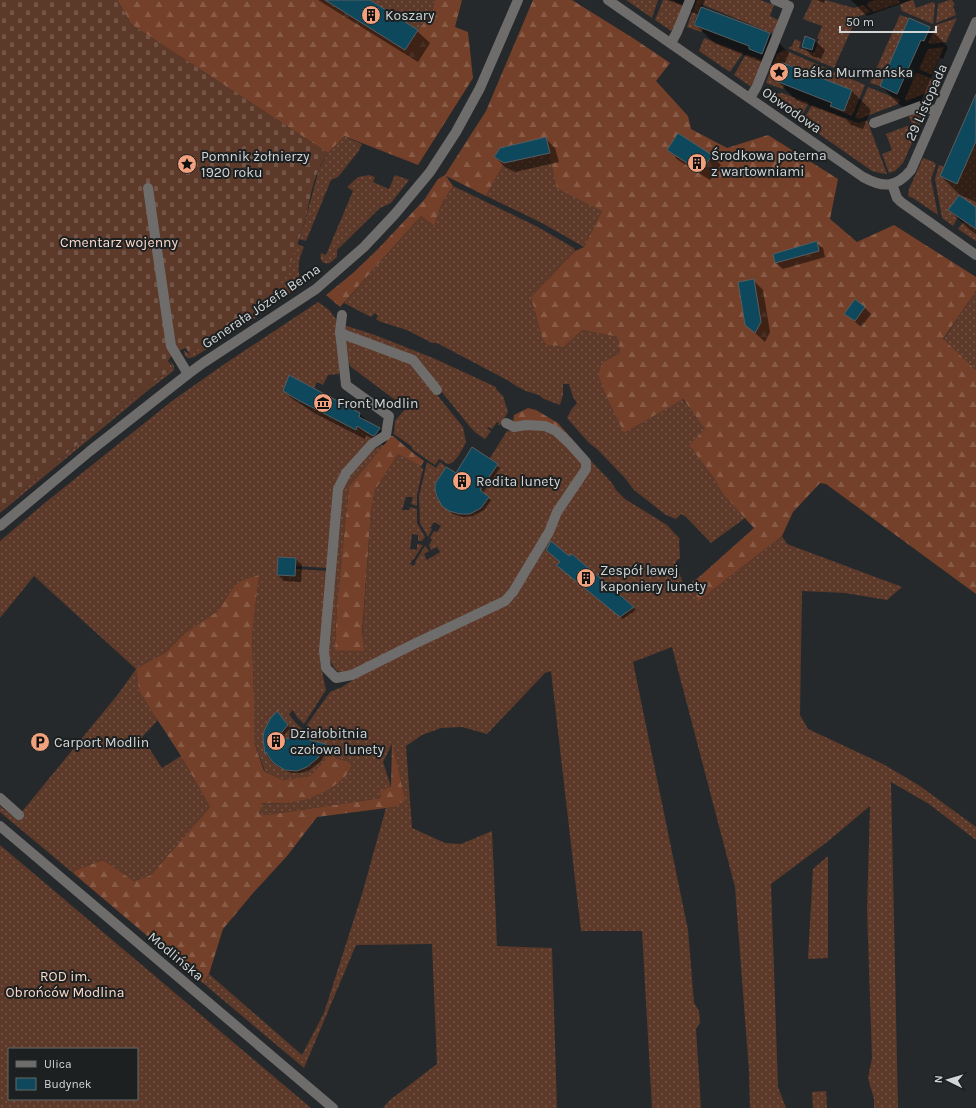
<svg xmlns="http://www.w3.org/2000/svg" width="976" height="1108" font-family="Karla,sans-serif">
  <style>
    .grass { fill: url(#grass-dots); fill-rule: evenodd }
    .forest { fill: url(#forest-firs) }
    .cemetery { fill: url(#cemetery-stones) }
    .shadow { fill: #0007 }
    .building { fill: #0e485c; stroke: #595d5f }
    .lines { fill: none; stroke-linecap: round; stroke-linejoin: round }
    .minor { stroke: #6f6d6c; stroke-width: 10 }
    .labels { text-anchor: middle; stroke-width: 4; stroke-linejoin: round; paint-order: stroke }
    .poi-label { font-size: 14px; fill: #d3d5d6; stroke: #1c2021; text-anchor: start }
    .street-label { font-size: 14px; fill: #d3d5d6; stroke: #1c2021 }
    .park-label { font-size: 14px; fill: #fddacb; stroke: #1c2021 }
  </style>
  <defs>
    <pattern id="grass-dots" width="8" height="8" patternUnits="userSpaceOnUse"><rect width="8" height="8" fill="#5d3929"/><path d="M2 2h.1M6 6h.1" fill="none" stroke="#735547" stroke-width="1.8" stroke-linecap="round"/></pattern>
    <pattern id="forest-firs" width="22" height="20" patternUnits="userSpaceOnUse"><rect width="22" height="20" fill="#754029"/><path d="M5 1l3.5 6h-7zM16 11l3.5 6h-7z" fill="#885b47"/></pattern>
    <pattern id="cemetery-stones" width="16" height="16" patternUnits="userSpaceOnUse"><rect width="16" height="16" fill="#5d3929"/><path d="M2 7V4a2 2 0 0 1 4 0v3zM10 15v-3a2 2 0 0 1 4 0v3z" fill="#735547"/></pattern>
  </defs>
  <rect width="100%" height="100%" fill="#26292b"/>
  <g class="grass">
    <polygon points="370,0 435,0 432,13 418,30"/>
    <polygon points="626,0 658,0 652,18"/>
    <polygon points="663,0 672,0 683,5 673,31 670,30 655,20"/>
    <polygon points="697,0 760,0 774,5 770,16 778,20 779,22 774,34 701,4 693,25 703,29 701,32 687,27"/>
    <polygon points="812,0 825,0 854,8 863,5 871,12 857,17 834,68 788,48 792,46 795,39 801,42 799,48 814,53 819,39 817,38 822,26 803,19"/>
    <polygon points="875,0 899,0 900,3 874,12 867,6 868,2"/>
    <polygon points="911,0 913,0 916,8 933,2 935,4 933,24 902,11 900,4"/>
    <polygon points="950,0 952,0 955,5 953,6 956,15 936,23 938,4"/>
    <polygon points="900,15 909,18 880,86 870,83"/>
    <polygon points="957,18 946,42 932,44 928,43 936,25"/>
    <polygon points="704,38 743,53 730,72 699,51"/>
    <polygon points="944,47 932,75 919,69 928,49"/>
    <polygon points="784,50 865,85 852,116 830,107 830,106 844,111 852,90 783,63 776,81 785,85 783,89 766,83 777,54"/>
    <polygon points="746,54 764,61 753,83 750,86 734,75"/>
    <polygon points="916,73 918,73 939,82 934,90 906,101 905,99"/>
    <polygon points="868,87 900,100 898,104 859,119 855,117"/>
    <polygon points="782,93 809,103 799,120 764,96 765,95"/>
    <polygon points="812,105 858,123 867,120 887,174 880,173 872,171 802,122"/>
    <polygon points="914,114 920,115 923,118 903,163 895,171 889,173 882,154 892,150 886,134 912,124 909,116"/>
    <polygon points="343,136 362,144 358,152 338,177 331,180 306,241 299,239 304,225 319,169 328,153"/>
    <polygon points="976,141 976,207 959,195 948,210 958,217 953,226 942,218 935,179 939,165 944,167 940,176 957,184"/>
    <polygon points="550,153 602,211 584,247 542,223 486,196 504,163"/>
    <polygon points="923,158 934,162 936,165 931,179 938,215 913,198 908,196 909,189"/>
    <path d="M369,175L375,177L373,182L389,189L395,175L409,180L391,203L380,208L337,250V257L330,263C323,265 319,260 321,253L326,255L353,191L347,187L358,177Z"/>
    <polygon points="453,186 536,226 574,248 575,251 531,297 542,338 582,330 618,337 620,353 603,362 624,433 682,399 706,429 689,445 714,478 722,493 745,518 711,543 686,517 681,514 676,519 666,515 634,490 624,477 597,449 589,443 567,418 571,410 577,403 573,397 569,384 563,384 563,395 560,405 544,399 539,395 526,391 516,386 509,381 437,343 432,343 407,330 381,322 376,319 378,316 375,313 371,317 344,303 421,216 434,226 442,203"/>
    <polygon points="964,221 976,229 976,241 958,229"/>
    <path d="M297,244L304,247C302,252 299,258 299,264C297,272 302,280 298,287L251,321L194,357L188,358L185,356L184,351H185L190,355C205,344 220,332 236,322C244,316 254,313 262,306C280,288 289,267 297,244Z"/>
    <polygon points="976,291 976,370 943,340"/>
    <path d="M318,302L329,310L336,319L340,364L339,374L328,375L323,385L317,382L314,388L289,375L283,391L298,400L355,430L357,426L374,436L343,472L328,568L296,566V558L278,557L277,575L295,576L296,569L328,571L320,661L321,667L326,690L304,724L297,717L293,710L289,714C297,726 305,733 319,735L317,732L309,730V728L306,726L330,692L342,687L364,673L514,599L550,539L558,519L591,461L612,483L616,490L625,499L667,525L680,539L679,540L680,558L676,561V564L684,586L698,578L696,603L782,536L787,544L902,587L887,600L845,593L802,591L800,715L808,729L883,764L920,786L976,827V840L929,804L891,782L898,1108H874V1099L868,1078L872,1058L867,909L870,806L827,842L771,884L778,1087L786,1108H750L749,1071L735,887L672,647L633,662L688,930L694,1003L699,1011L700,1023L696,1029L701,1108H652L642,931H581L551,671L545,673L487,734L462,727L441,728L422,735L406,746L412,828L445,843L461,844L492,831L497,946L552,948L557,1108H383L390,1100L437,1064L432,944L356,945L304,1068L203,983L209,974L302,1055L324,1013L362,894L386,808L394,807L392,744L383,762L391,787L381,798L267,815L259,814L261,803L276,804L294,802L329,756L310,776L283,780L265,771L254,742V697L252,636L259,575L234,586L218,611L185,633L165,653L136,670L139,691L158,720L142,737L162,768L181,756L210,807L151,875L134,881L103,860L76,870L73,873L0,812V806L16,819L119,693L136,669L34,576L0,618V541L46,502L172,401L226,363ZM551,541L569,556L572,554L634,607L620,617L557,565L560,562L545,550ZM277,712L288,725L282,731L281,739L326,744C323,750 320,756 316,760C284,793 240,744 277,712Z"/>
    <polygon points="344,325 375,335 433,358 496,387 496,389 503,396 508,412 500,425 498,425 499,423 497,422 492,429 488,427 487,428 491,431 485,439 476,433 471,428 415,359 344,329"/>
    <path d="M343,336L409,360L463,427L466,442C463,448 455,465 448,464C445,463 442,460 439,459L435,465L413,450L411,446L394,434L395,421L406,408L351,367L346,358Z"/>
    <polygon points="170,360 174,366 174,370 172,372 151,388 0,513 0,509 153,382 173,368"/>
    <path d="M528,428L554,432L584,467L515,585L501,599L354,672C334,674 336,671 327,654L341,489L348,475L372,450L387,443L349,487L337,604L335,650L362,639L371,511L375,490L398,454L418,464L423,469L417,495V506L411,504L413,497H406L402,510H409L410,507L417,509V523L425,537L422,541H418V535L412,534L410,549L417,550V544L423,545L413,560H412L410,564L414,566L416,562H415L425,546L427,548L429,551L424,554L427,560L440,552L437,547L431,550L429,545L432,540L430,538L434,531L437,532L441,526L434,522L430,528L432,529L428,537L420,523L419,496L427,462L436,468L440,462L446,467C443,472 436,479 435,485C432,507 459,521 477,511C482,508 485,502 489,497L480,490L498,464L490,458L507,431H515Z"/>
    <path d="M0,845L311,1108H0ZM9,1049H137V1099H9Z"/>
    <polygon points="828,856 828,958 808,959 813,869"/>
    <polygon points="826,1091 827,1108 813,1108 812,1092"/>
  </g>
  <g class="forest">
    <polygon points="117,0 370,0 418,30 432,13 435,0 462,0 455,27 468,32 473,78 418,165 344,136 328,153 132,25"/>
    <polygon points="533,0 572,0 636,40 670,63 656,81 688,116 691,129 727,148 768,135 838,179 830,219 857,242 894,225 976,277 976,291 943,339 976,370 976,594 826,484 820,483 793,512 782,536 696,603 698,578 754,528 722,493 714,478 689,445 705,429 683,399 624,433 606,395 598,374 603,362 620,353 618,337 582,330 564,346 547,345 542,338 531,297 575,251 584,247 602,211 557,188 546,138 500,148 494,157 504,163 486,196 446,176 453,186 442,203 434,226 421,216 340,307 326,295 353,273 378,249 424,200 438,179 445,175 486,111"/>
    <polygon points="528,408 536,410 558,423 591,461 589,465 557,429 513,422 514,415"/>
    <polygon points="389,436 393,436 412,452 424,461 421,466 398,454 375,490 371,511 362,634 364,651 335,650 337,604 349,487 386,443"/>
    <path d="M259,575L252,636L254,697V742L264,771L283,780L310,776L329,756L350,763C350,766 350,770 348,772C346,777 339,782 335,785C312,801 289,805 262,803L259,814L267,815L381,798L380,791L391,787L392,743L405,800L394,807L317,817L287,856L253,893L223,929L209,974L203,983L73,873L76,870L103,860L134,881L151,875L210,807L181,756L139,691L136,669L165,653L185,633L218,611L234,586L243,580Z"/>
  </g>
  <path class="cemetery" d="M0,0H117L132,25L328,153C325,158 321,163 319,169C311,185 309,207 304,224C295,253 284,287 261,307C253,313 245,316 237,321C221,331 206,344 190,355L186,348C178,351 172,353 168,361L173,368L153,382L0,509Z"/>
  <g class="shadow">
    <polygon points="318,0 368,0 417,31 430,43 418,62"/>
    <polygon points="667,0 705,0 702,8 770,34 789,53 784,65 852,91 871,110 863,129 851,125 846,119 796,100 777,81 780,72 769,68 764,63 714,43 695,24 699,15 686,10 681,5"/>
    <polygon points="817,0 825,0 824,3"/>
    <polygon points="851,0 912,0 867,16"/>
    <polygon points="929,28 948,47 943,59 940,58 916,113 900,105 881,86"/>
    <polygon points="806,38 815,41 825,50 821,59 812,56 803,46"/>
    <polygon points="976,102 976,202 960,195 959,196 976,208 976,234 969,229 949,210 960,195 941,176"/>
    <polygon points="546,139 555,148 559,162 515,172 505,167 495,157"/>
    <polygon points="668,150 711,155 721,165 710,180 678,160"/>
    <polygon points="816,242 823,248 825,257 783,269 776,263 774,255"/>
    <polygon points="753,280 763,290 770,332 765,342 746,325"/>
    <polygon points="855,301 865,308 871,314 861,327 846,314"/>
    <polygon points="284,391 359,413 369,423 380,429 389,438 383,445 366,435 365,439 316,414 294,400"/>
    <polygon points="497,465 500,468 483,493 491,500 484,510 473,516 463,517 453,514 446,508 456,474"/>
    <polygon points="279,558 296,559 302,565 301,582 284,581 278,575"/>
    <polygon points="562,563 633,607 636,610 623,619 560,568"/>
    <polygon points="280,715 290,728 281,740 302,739 326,745 328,748 321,761 308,771 300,773 292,773 284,770 276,764 269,755 268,756 266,753 264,739"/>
  </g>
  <g class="building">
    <polygon points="325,0 370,0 418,30 405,50"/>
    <polygon points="701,7 770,33 762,54 749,49 749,46 694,25"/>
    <polygon points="909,18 930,27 924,41 921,40 897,94 880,86"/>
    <polygon points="805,36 815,40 812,50 802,47"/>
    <polygon points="783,63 852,90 844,111 830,106 832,103 776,81"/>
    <polygon points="976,94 976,141 957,184 940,176"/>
    <polygon points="678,133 712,155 701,172 667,150"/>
    <polygon points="546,137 550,153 504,163 494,157 500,148"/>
    <polygon points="959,195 976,207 976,229 948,210"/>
    <polygon points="817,241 819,251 775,263 773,254"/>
    <polygon points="754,279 761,322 755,333 745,325 738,282"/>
    <polygon points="855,299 865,307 855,321 844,314"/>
    <polygon points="289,375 360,413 359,417 380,428 376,434 373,436 357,426 356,430 298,400 283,391"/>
    <polygon points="472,447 498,464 480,490 489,497 481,508 470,514 460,514 449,511 442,506 437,497 435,490 435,484 446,467 456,473"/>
    <polygon points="551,541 569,556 572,554 634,607 620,617 556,565 560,562 546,550"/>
    <polygon points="278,557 296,558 295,576 277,575"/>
    <polygon points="277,711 288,725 276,739 302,738 326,744 318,758 307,767 297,771 285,770 275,764 271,760 266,752 265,754 263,739 264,731 270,719"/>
  </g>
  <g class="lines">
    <g class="minor">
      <path d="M608,0L863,177C883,188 896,188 911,170L976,22"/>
      <polyline points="671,43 677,32 690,0"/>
      <polyline points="750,98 757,86 789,6 775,0"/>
      <polyline points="874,123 921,106 937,111"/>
      <polyline points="892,184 897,198 901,202 976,255"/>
      <polyline points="148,188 171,346 188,374"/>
      <polyline points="342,315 340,331 346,385 389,416 386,435 372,444 346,473 338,489 324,651 326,668 336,678 352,675 412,645 505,601 513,592 549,532 557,512 586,469 586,462 569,443 556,431 545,426 526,425 514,427 506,423"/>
      <polyline points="340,333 413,360 437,390"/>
      <polyline points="0,526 90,451 188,374 203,363 316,289 364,247 395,214 430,172 456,132 480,88 518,0"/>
      <polyline points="0,798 19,815"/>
      <polyline points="0,826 333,1108"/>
    </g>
  </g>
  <defs>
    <g id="building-disc" transform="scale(1)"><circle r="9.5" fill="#f2a17e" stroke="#1c2021"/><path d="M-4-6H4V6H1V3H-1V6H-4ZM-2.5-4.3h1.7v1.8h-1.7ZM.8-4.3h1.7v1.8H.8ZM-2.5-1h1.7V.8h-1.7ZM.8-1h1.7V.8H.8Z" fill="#111"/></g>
    <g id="sight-disc" transform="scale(1)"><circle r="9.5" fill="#f2a17e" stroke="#1c2021"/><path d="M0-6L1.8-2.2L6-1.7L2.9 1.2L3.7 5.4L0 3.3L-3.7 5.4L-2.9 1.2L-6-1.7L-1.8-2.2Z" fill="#111"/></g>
    <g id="museum-disc" transform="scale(1)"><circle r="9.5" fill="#f2a17e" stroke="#1c2021"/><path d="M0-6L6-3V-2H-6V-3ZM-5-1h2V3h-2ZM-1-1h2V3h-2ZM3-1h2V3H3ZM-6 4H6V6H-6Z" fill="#111"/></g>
    <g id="parking-disc" transform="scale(1)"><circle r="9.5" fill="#f2a17e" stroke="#1c2021"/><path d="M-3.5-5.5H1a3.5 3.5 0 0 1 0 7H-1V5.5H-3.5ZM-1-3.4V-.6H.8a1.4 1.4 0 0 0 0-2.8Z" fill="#111"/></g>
  </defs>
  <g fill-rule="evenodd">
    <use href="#building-disc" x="371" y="15"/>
    <use href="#sight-disc" x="779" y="72"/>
    <use href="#building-disc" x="697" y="163"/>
    <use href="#sight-disc" x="187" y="164"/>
    <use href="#museum-disc" x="323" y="403"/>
    <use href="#building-disc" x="462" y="481"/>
    <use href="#building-disc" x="586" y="578"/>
    <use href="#building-disc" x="276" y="741"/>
    <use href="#parking-disc" x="40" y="742"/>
  </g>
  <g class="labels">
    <g class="poi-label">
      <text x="385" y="20">Koszary</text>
      <text x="793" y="77">Baśka Murmańska</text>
      <text x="711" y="160">Środkowa poterna<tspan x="711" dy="16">z wartowniami</tspan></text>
      <text x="201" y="161">Pomnik żołnierzy<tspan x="201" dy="16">1920 roku</tspan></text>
      <text x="337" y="408">Front Modlin</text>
      <text x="476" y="486">Redita lunety</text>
      <text x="600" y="575">Zespół lewej<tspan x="600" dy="16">kaponiery lunety</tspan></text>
      <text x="290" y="738">Działobitnia<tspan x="290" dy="16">czołowa lunety</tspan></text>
      <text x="54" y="747">Carport Modlin</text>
    </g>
    <g class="street-label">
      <text transform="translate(926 102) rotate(-66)" y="5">29 Listopada</text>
      <text transform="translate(792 110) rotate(35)" y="5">Obwodowa</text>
      <text transform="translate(261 306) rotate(-34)" y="5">Generała Józefa Bema</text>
      <text transform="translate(176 956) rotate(40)" y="5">Modlińska</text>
    </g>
    <g class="park-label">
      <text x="119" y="247">Cmentarz wojenny</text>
      <text x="65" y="981">ROD im.<tspan x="65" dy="16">Obrońców Modlina</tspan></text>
    </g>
  </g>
  <rect x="8" y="1048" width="130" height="52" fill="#1c2021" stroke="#656869"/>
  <rect x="16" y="1061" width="20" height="6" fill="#6f6d6c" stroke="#656869"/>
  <text x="44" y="1068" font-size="12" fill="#d3d5d6">Ulica</text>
  <rect x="16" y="1078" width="20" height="12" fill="#0e485c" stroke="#656869"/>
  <text x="44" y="1088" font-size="12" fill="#d3d5d6">Budynek</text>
  <g transform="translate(948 1080) rotate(275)" stroke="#1c2021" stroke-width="3" paint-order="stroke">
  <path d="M0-3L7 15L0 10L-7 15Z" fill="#d3d5d6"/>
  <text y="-6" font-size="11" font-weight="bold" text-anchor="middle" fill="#d3d5d6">N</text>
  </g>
  <path d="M840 26v6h96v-6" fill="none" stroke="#d3d5d6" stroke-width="2"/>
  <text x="846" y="26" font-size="12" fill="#d3d5d6" stroke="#1c2021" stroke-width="3" paint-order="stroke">50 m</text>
</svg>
